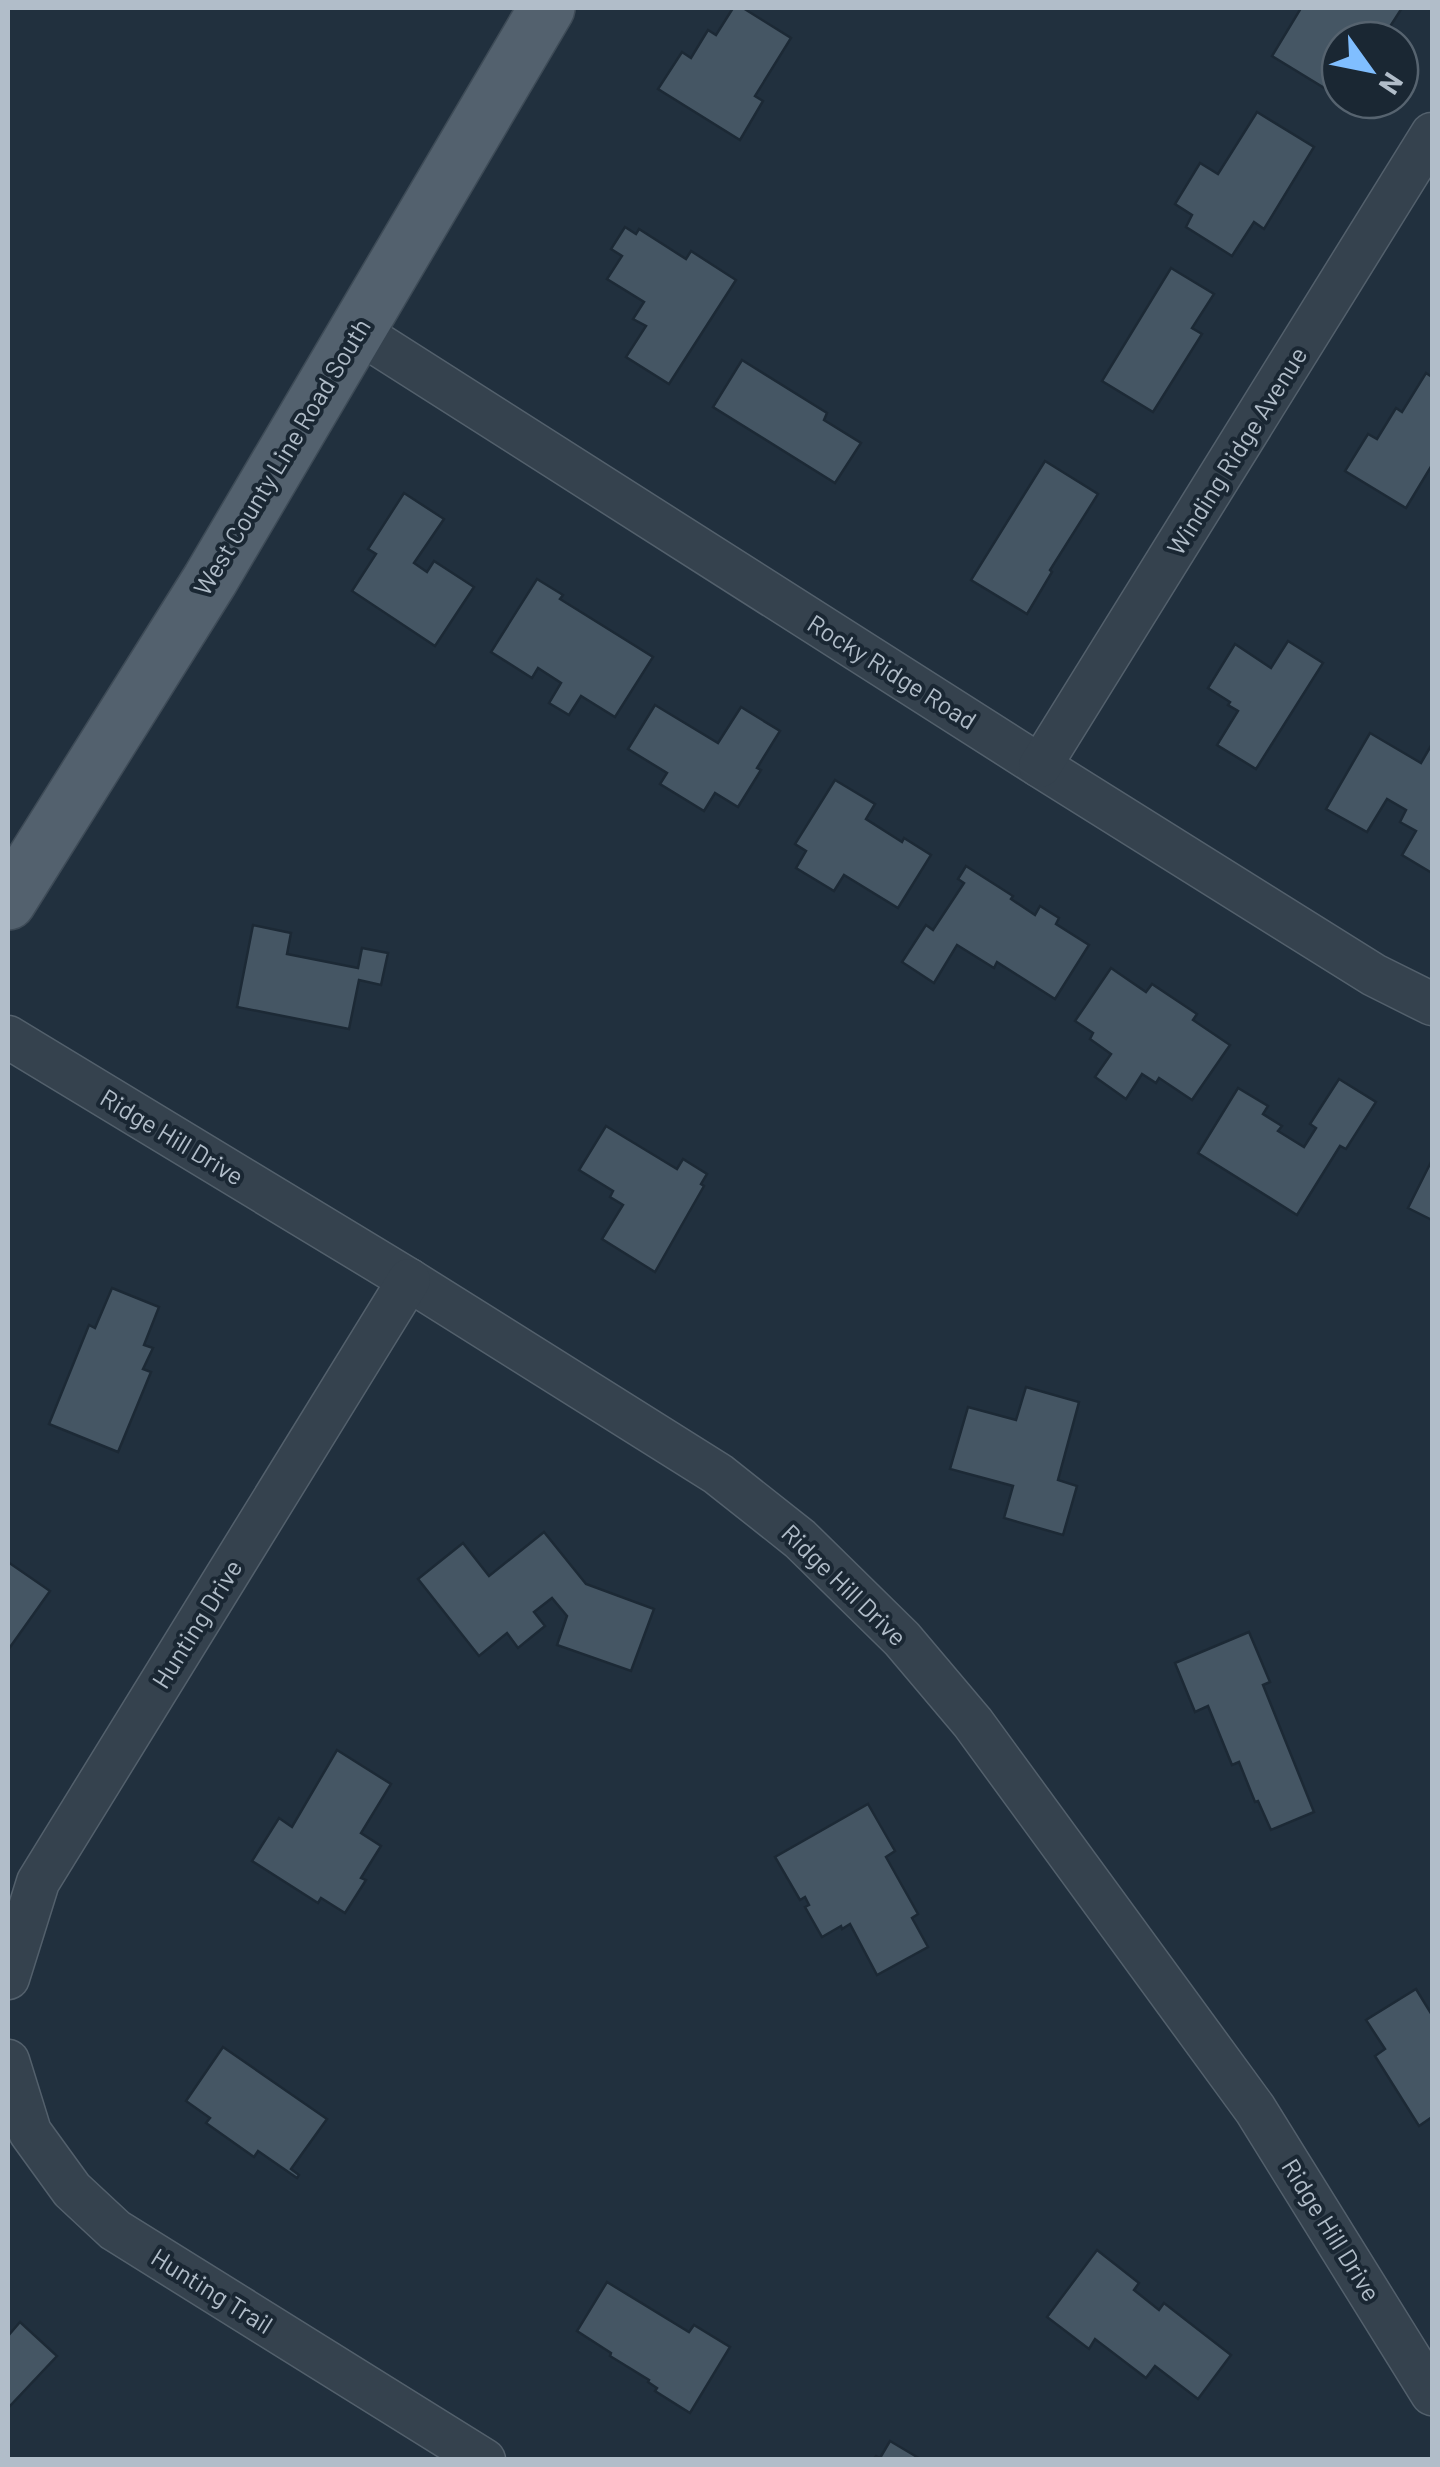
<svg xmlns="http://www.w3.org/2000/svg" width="1440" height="2467" font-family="Barlow,sans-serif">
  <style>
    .building { fill: #455664; stroke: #1c2935; stroke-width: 2.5 }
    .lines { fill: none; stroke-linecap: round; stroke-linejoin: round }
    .minor-casing { stroke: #53606c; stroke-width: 45 }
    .primary-casing { stroke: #3e4b57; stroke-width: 58 }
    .minor { stroke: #35424e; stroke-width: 42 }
    .primary { stroke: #53616e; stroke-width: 55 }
    .labels { text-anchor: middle; stroke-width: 8; stroke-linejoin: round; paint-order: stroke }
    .street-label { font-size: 25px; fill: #b1bdc9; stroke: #1a2733 }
  </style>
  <rect width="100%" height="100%" fill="#21303e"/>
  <g class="building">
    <polygon points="733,8 743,8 791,38 755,96 763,101 740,140 658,89 682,52 691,58 708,30 716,35"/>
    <polygon points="1301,8 1402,8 1382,39 1371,33 1367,40 1340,40 1340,66 1326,89 1272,56"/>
    <polygon points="1257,112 1314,147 1264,229 1254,222 1232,256 1186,227 1192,215 1175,204 1200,163 1218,174"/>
    <polygon points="625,227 636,234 639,229 686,259 691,251 736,280 669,384 626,357 646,326 633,319 644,302 607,279 622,256 611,249"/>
    <polygon points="1171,268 1214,294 1192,328 1202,334 1153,412 1102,381"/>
    <polygon points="742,360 827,413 824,420 861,443 835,483 713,407"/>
    <polygon points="1426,373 1432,377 1432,465 1406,508 1345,471 1368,434 1377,439 1396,408 1402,412"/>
    <polygon points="1045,461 1098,494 1050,570 1052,572 1027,614 971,580"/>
    <polygon points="404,493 444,519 414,563 427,572 434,561 474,587 435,646 352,591 376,554 368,549"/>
    <polygon points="537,579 563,595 560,599 653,657 615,717 581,696 569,715 549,703 561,683 538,668 532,678 491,652"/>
    <polygon points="1288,641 1323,663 1256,769 1217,745 1238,711 1228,705 1230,702 1208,688 1235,644 1271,668"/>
    <polygon points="655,705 718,743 741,707 780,731 757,768 761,770 738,807 715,793 704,811 660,784 667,773 628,749"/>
    <polygon points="1370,733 1421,763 1432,744 1432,873 1402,855 1416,831 1400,822 1406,810 1387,799 1367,832 1326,809"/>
    <polygon points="835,780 875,804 866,819 902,842 904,838 931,855 898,908 844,875 834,891 796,868 806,851 795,844"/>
    <polygon points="966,866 1013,896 1011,899 1035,915 1040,906 1059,918 1056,924 1089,945 1055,999 997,962 994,968 957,945 934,983 902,962 926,925 933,930 964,883 958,879"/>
    <polygon points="253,925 291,933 287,954 358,968 362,948 388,953 381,985 359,980 349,1029 237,1007"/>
    <polygon points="1111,968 1146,992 1152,984 1197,1014 1193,1020 1230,1045 1192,1100 1159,1078 1156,1083 1142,1074 1126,1099 1095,1077 1111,1054 1090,1039 1093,1033 1075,1021"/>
    <polygon points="1339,1079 1376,1102 1346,1149 1340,1146 1297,1215 1198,1153 1238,1088 1268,1106 1263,1114 1282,1126 1278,1131 1304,1147 1316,1128 1310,1124"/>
    <polygon points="606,1126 677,1169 683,1159 707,1174 701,1184 704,1186 655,1272 602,1239 623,1205 610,1197 613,1191 579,1170"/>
    <polygon points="1432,1160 1432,1220 1408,1208"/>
    <polygon points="112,1288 159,1307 144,1345 153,1348 143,1369 151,1372 118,1452 49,1424 89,1325 95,1328"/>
    <polygon points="1026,1387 1079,1402 1058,1480 1077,1486 1063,1535 1004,1518 1013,1486 950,1469 968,1407 1016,1420"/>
    <polygon points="544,1532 586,1584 654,1609 631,1671 557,1645 567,1616 552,1598 534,1612 545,1626 518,1648 507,1633 479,1656 418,1579 463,1543 489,1576"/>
    <polygon points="8,1562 50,1591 8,1650"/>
    <polygon points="1249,1632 1270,1682 1263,1685 1314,1812 1271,1830 1258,1801 1255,1802 1239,1762 1232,1765 1208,1706 1195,1712 1175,1663"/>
    <polygon points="337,1750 391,1784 361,1833 381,1846 361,1878 366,1880 345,1913 321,1898 318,1903 252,1861 279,1818 292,1827"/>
    <polygon points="868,1804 895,1851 886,1857 918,1914 912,1918 928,1947 877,1975 850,1924 842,1929 841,1926 822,1937 805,1907 809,1905 805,1897 800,1900 775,1857"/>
    <polygon points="1416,1989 1432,2015 1432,2117 1419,2126 1375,2056 1385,2049 1366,2020"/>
    <polygon points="223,2047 327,2119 291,2169 299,2175 297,2178 258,2151 254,2157 206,2123 210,2118 186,2101"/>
    <polygon points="1097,2250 1139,2283 1134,2290 1159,2310 1164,2303 1231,2355 1198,2399 1155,2366 1146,2378 1095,2339 1089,2349 1047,2317"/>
    <polygon points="607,2282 689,2332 694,2325 730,2347 690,2413 655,2391 657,2388 648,2382 649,2380 610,2356 611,2353 577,2331"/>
    <polygon points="20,2322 57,2356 8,2408 8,2336"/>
    <polygon points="890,2441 922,2460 873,2460 876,2456 880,2458"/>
  </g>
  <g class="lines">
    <g class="minor-casing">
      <g id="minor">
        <polyline points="357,331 1040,766 1374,975 1432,1004"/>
        <polyline points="1040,766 1432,134"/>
        <polyline points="8,1037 409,1280 718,1474 800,1539 902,1639 973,1723 1255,2109 1432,2394"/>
        <polyline points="8,1978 38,1882 409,1280"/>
        <polyline points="8,2061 30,2132 72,2190 115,2230 484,2460"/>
      </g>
    </g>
    <g class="primary-casing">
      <polyline id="primary" points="8,902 210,580 547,8"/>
    </g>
    <use href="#minor" class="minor"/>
    <use href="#primary" class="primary"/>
  </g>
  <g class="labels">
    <g class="street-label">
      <text transform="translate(1237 451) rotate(-58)" y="9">Winding Ridge Avenue</text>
      <text transform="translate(282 457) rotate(-59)" y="9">West County Line Road South</text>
      <text transform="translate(892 672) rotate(32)" y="9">Rocky Ridge Road</text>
      <text transform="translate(172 1137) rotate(31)" y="9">Ridge Hill Drive</text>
      <text transform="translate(844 1585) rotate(44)" y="9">Ridge Hill Drive</text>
      <text transform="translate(197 1624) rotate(-58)" y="9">Hunting Drive</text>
      <text transform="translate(1331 2230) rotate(58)" y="9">Ridge Hill Drive</text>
      <text transform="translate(212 2291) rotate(32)" y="9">Hunting Trail</text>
    </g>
  </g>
  <rect width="1440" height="2467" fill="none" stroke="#b1bdc9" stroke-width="20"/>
  <g transform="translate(1370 70) rotate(123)"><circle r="48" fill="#1a2733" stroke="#56636f" stroke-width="2.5"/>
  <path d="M0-8L18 38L0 25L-18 38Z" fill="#80beff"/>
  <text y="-15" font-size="28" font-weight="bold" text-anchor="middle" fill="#b1bdc9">N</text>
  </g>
</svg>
